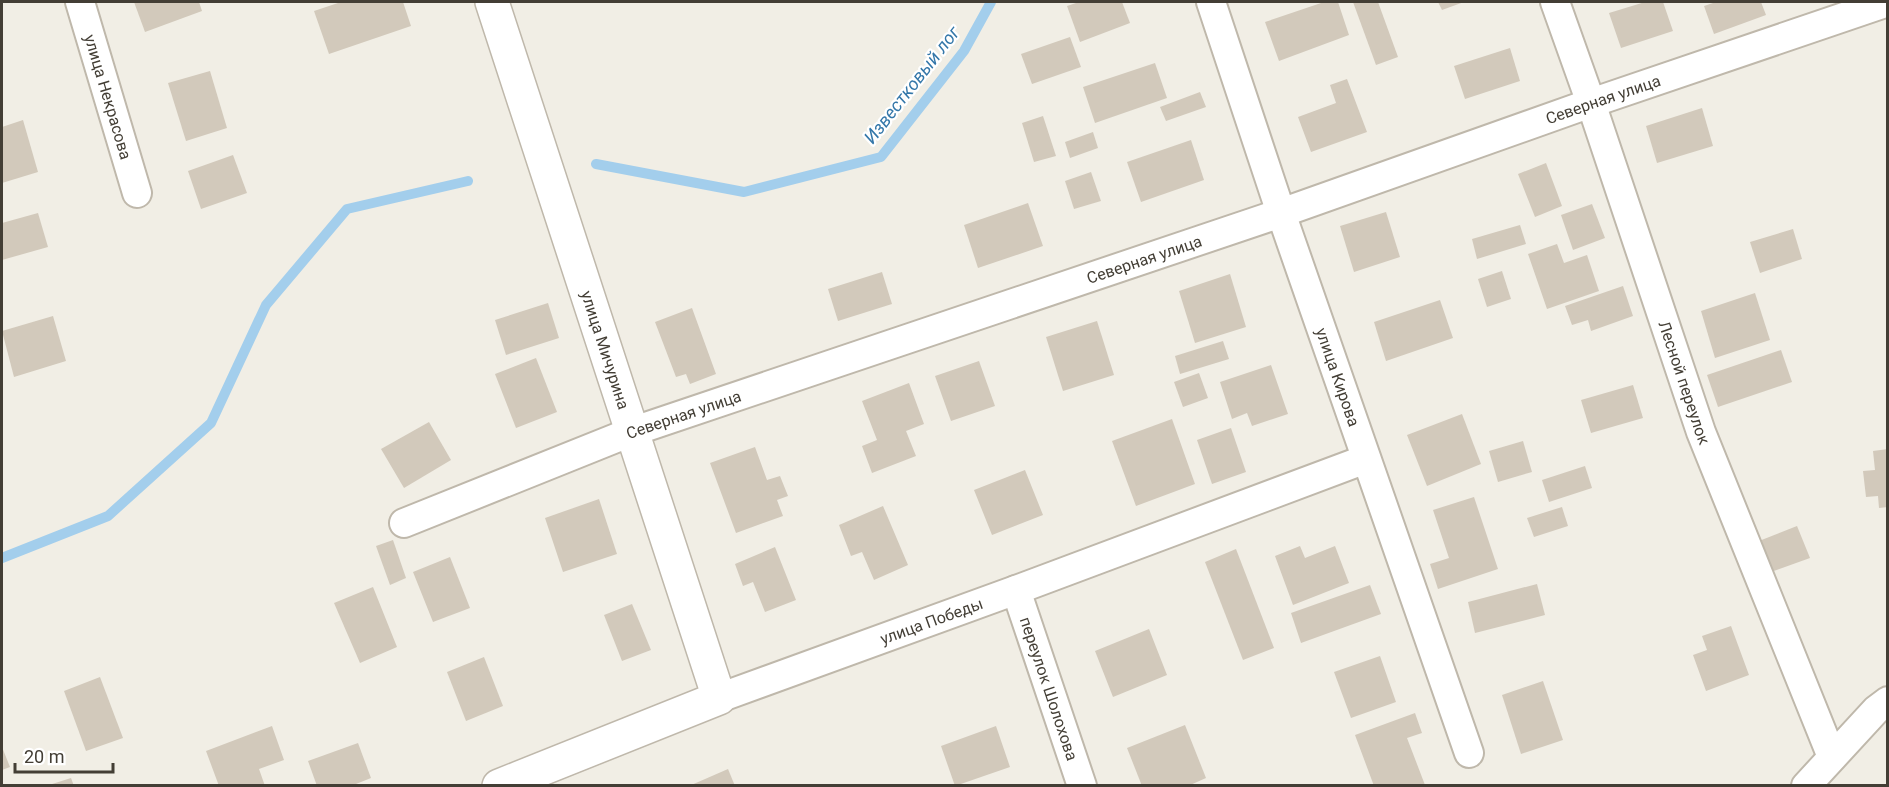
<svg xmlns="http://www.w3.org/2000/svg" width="1889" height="787" font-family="Roboto,sans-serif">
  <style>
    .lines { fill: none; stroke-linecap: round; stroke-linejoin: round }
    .stream { stroke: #a3ceec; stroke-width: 10 }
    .building { fill: #d2c9bb }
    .minor-casing { stroke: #bfb8ab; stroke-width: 32 }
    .tertiary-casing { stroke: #bfb8ab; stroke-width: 36 }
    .minor { stroke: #fff; stroke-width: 28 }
    .tertiary { stroke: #fff; stroke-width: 33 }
    .labels { text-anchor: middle; stroke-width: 4.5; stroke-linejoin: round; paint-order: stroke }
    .street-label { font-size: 16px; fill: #433e35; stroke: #fff }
    .water-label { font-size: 18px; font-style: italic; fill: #3477a9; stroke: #fff }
  </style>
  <rect width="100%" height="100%" fill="#f1eee5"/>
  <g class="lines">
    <g class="stream">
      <polyline points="596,164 744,192 881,157 964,51 991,2"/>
      <polyline points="2,558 108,516 211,423 266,305 347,209 468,181"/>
    </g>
  </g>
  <g class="building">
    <polygon points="134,2 199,2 202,11 145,32"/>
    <polygon points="341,2 403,2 411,26 329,54 314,11"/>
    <polygon points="1079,2 1122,2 1130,23 1080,42 1067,6"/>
    <polygon points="1324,2 1338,2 1349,35 1279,61 1265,22"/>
    <polygon points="1353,2 1378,2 1398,57 1376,65"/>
    <polygon points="1438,2 1464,2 1442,10"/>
    <polygon points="1645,2 1663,2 1673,31 1621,48 1609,13"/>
    <polygon points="1716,2 1761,2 1766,15 1714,34 1704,6"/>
    <polygon points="1070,37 1081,67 1032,84 1021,54"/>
    <polygon points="1510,48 1520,81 1465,99 1454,66"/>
    <polygon points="1155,63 1167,98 1095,123 1083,87"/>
    <polygon points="210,71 227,128 186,141 168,83"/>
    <polygon points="1347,79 1367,132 1311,152 1298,117 1336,103 1330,85"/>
    <polygon points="1200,92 1206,107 1166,121 1160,107"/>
    <polygon points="1702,108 1713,146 1657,163 1646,126"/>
    <polygon points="1043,116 1056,156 1034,162 1022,123"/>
    <polygon points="23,120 38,172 2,183 2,127"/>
    <polygon points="1093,132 1098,148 1070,158 1065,142"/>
    <polygon points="1191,140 1204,180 1141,202 1127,162"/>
    <polygon points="233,155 247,193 201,209 188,171"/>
    <polygon points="1546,163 1562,206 1535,217 1518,174"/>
    <polygon points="1091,172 1101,201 1074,209 1065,181"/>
    <polygon points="1028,203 1043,246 978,268 964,225"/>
    <polygon points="1592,204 1605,238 1573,250 1561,215"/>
    <polygon points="1386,212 1400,257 1354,272 1340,226"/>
    <polygon points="38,213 48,247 2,260 2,223"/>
    <polygon points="1520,225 1526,244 1477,259 1472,239"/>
    <polygon points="1793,229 1802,259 1760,273 1750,242"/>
    <polygon points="1557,244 1564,263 1587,255 1599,291 1547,309 1528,254"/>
    <polygon points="1502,271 1511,299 1487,307 1478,279"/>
    <polygon points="882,272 892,304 838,321 828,289"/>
    <polygon points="1230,274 1246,327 1195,343 1179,291"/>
    <polygon points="1623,286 1633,316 1591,331 1588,320 1572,325 1565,306"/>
    <polygon points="1755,293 1770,340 1715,358 1701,311"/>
    <polygon points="1440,300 1453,338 1386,361 1374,322"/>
    <polygon points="548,303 559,338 506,355 495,320"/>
    <polygon points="692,308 716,374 690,384 686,374 676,377 655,322"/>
    <polygon points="53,316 66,361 14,377 2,331"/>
    <polygon points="1097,321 1114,375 1063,391 1046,337"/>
    <polygon points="1223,341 1229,359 1180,374 1175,356"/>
    <polygon points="1781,350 1792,382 1718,407 1707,375"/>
    <polygon points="536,358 557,412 516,428 495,374"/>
    <polygon points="979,361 995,406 951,421 935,376"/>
    <polygon points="1271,365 1288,414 1252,426 1247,413 1232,419 1220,382"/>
    <polygon points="1199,373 1208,398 1183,407 1174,382"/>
    <polygon points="909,383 924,424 906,431 916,456 872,473 862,446 877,440 862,401"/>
    <polygon points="1633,385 1643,418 1591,433 1581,400"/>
    <polygon points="1462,414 1481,464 1427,486 1407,435"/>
    <polygon points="1172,419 1195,484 1136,506 1112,441"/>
    <polygon points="429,422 451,460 404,488 381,449"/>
    <polygon points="1231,428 1246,472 1212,484 1197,440"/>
    <polygon points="1523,441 1532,472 1498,482 1489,451"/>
    <polygon points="755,447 767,480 780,476 788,496 777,500 783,516 736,533 710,463"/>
    <polygon points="1888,449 1888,507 1879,508 1878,496 1866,497 1863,471 1875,470 1873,451"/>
    <polygon points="1585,466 1592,488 1549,502 1542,480"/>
    <polygon points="1025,470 1043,515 992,535 974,490"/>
    <polygon points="1474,497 1498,569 1438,589 1430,564 1449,558 1433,510"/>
    <polygon points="599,499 617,554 563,572 545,518"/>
    <polygon points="883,506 908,565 874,580 862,552 851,556 839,525"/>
    <polygon points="1562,507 1568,526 1534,537 1527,518"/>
    <polygon points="1797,526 1810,558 1771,572 1759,541"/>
    <polygon points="393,540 406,578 390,585 376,546"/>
    <polygon points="1300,546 1305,558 1335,546 1349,583 1293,605 1275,556"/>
    <polygon points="775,547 796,600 765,612 753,582 743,586 735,564"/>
    <polygon points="1236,549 1274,648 1243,660 1205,562"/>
    <polygon points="450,557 470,608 433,622 413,572"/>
    <polygon points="1537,584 1545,615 1475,633 1468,602"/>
    <polygon points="1370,585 1381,614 1301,643 1291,613"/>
    <polygon points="373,587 397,647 360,663 334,603"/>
    <polygon points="632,604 651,650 622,661 604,615"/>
    <polygon points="1731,626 1749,675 1706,691 1693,655 1707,650 1702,636"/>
    <polygon points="1149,629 1167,675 1113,697 1095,651"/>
    <polygon points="1380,656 1396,702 1351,718 1334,672"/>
    <polygon points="484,657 503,706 466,721 447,672"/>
    <polygon points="100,677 123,738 86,751 64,691"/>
    <polygon points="1543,681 1563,740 1521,754 1502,695"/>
    <polygon points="1415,713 1422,733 1407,738 1425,785 1374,786 1355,735"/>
    <polygon points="1185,725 1206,778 1188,786 1142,786 1127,748"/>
    <polygon points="272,726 284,760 259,769 265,786 219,786 206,751"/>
    <polygon points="996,726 1010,767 955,786 941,746"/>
    <polygon points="358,743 371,778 351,786 317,786 308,761"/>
    <polygon points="2,747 10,767 2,770"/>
    <polygon points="728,769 735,786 689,786"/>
    <polygon points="71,778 74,786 49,786 49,785"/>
  </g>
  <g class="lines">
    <g class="minor-casing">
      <g id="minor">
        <path id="s1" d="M80,2L137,193"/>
        <path id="s2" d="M1211,2L1281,213L1469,753"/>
        <path id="s3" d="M1555,2L1591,103L1701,432L1832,757"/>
        <path id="s4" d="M404,523L631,432L1281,213L1591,103L1888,2"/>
        <path id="s5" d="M1016,590L1082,786"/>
        <path id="s6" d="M719,698L1016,590L1366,459"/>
        <polyline points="1806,786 1876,710 1888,701"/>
      </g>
    </g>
    <g class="tertiary-casing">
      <g id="tertiary">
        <path id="s7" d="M492,2L719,698L499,786"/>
      </g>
    </g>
    <use href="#minor" class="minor"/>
    <use href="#tertiary" class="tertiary"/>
  </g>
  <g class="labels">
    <g class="street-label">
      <text dy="6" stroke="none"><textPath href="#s1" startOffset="99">улица Некрасова</textPath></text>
      <text dy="6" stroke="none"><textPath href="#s4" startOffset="1272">Северная улица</textPath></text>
      <text dy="6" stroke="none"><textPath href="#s4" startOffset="786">Северная улица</textPath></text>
      <text dy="6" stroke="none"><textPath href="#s7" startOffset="366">улица Мичурина</textPath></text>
      <text dy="6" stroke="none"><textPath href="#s2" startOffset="396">улица Кирова</textPath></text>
      <text dy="6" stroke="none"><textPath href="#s3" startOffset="402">Лесной переулок</textPath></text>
      <text dy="6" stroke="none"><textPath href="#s4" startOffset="300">Северная улица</textPath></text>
      <text dy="6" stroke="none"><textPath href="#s6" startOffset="226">улица Победы</textPath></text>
      <text dy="6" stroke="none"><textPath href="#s5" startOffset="104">переулок Шолохова</textPath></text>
    </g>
    <g class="water-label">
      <text transform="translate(912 85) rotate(-52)" y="6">Известковый лог</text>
    </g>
  </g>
  <rect width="1889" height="787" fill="none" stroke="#433e35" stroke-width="6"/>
  <path d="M15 763v9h98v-9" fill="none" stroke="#433e35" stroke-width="3"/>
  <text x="24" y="763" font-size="18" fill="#433e35" stroke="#ffffff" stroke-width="4.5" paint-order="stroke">20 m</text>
</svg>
